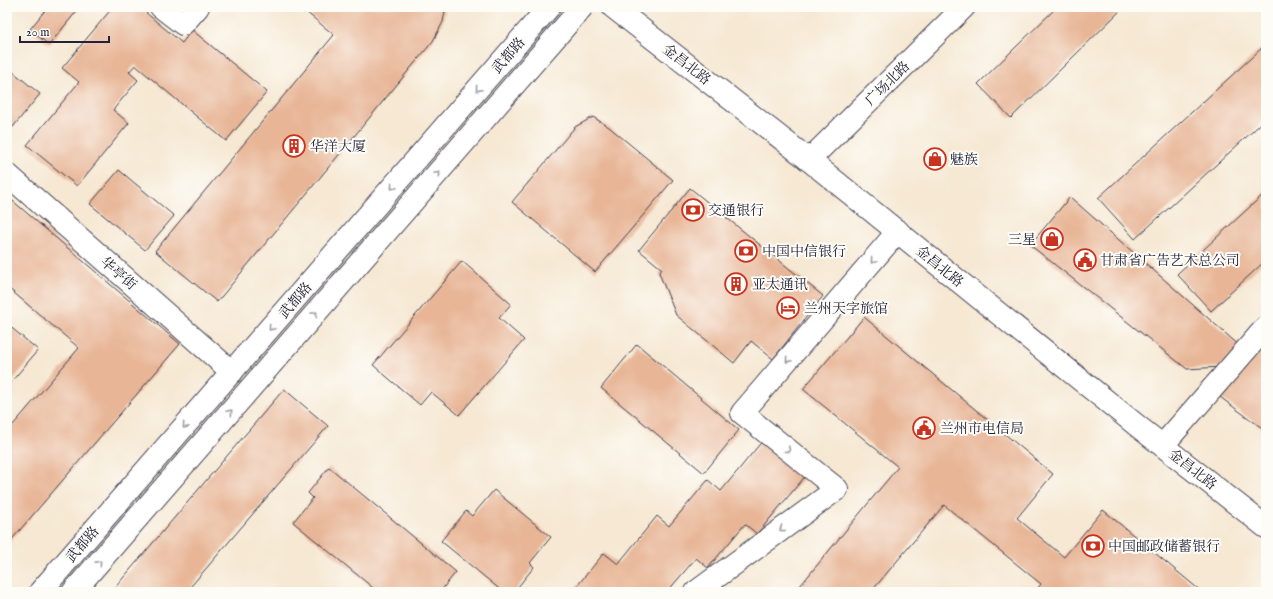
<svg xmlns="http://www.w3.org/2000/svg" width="1273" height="599" font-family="'IM FELL English','Noto Serif SC',serif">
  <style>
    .building { fill: #e8b697 }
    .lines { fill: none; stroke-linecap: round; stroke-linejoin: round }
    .minor-casing { stroke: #424052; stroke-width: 24 }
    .major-casing { stroke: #424052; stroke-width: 24 }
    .minor { stroke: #fff; stroke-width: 22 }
    .major { stroke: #fff; stroke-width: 22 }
    .oneway { stroke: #9c9ca7 }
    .labels { text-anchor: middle; stroke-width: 4; stroke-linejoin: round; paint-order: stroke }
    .street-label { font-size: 14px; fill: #22223b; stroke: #fdfcf7 }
    .poi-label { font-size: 14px; fill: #22223b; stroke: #fdfcf7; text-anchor: start }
  </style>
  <rect width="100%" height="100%" fill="#fdfcf7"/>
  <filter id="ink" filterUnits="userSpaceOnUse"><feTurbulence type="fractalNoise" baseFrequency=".025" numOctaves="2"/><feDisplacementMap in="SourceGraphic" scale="8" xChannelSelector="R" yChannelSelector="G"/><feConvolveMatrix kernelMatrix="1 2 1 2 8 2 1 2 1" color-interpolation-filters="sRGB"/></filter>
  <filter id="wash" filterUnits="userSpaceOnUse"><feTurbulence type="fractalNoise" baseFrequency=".012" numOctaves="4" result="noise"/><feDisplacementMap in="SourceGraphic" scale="16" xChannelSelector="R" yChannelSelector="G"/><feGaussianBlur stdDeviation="0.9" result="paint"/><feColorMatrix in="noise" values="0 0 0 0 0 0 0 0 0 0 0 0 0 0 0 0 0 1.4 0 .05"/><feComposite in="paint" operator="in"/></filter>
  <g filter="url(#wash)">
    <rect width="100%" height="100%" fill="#f6e8d3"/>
    <g id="blocks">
      <g class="building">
        <polygon points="48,7 80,7 49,45 30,29"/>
        <polygon points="113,7 139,7 182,43 192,30 267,92 226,141 135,65 129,72 138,80 113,110 129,123 77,186 27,145 79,82 62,68"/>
        <polygon points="300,7 444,7 445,11 443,22 433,41 217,302 155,251 334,35"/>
        <polygon points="1057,7 1124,7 1011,118 978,84"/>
        <polygon points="1264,46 1266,48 1266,119 1135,239 1098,198"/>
        <polygon points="7,67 40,94 13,127 7,122"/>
        <polygon points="593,117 609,127 673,180 595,272 512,202 575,127"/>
        <polygon points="119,170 174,216 145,250 90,204"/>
        <polygon points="690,188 823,296 773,359 751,341 734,363 676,315 659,273 662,269 639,250"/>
        <polygon points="1266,192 1266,260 1211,311 1177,274"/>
        <polygon points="7,196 180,344 7,545 7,432 79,348 7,287"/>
        <polygon points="1070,197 1241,347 1221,367 1187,369 1030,245"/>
        <polygon points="462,261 511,304 499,318 524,340 459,415 431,392 420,405 373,365"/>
        <polygon points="864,317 1053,474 1017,518 1064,557 1103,510 1202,592 1035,592 1041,584 944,505 871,592 795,592 898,467 803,389"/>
        <polygon points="7,324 38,350 7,387"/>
        <polygon points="1266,343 1266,431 1220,397"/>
        <polygon points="637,344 739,430 704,473 601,388"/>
        <polygon points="284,389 328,426 186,592 114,592 112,591"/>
        <polygon points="764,439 807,474 757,534 745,524 708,568 696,558 667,592 572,592 604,553 618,564 657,516 669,526 708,480 721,491"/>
        <polygon points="329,467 456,572 440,592 378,592 293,522 313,498 308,493"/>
        <polygon points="494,490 551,537 530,563 534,567 514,592 503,592 441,541 466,511 472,516"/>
      </g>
    </g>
  </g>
  <g filter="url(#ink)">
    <use href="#blocks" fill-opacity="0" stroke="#424052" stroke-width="1"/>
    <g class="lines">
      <g class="minor-casing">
        <g id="minor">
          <polyline points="161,7 183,24 198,7"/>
          <polyline points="809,160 964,7"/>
          <polyline points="7,174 232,372"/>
          <polyline points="1163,445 1266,327"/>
          <polyline points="696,592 837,489 742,413 898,231"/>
        </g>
      </g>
      <g class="major-casing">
        <g id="major">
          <polyline points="613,7 809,160 1140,428 1266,527"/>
          <polyline points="40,592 549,7"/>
          <polyline points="73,592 582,7"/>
        </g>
      </g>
      <use href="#minor" class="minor"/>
      <use href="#major" class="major"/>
    </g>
    <defs><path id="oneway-chevron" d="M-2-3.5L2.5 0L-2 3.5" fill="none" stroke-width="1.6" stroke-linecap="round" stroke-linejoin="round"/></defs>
    <g class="oneway">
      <use href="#oneway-chevron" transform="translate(478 89) rotate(131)"/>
      <use href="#oneway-chevron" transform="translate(438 174) rotate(-49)"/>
      <use href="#oneway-chevron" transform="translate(393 187) rotate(131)"/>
      <use href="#oneway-chevron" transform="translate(873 261) rotate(131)"/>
      <use href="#oneway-chevron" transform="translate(315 314) rotate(-49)"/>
      <use href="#oneway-chevron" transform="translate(271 328) rotate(131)"/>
      <use href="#oneway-chevron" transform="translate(788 360) rotate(131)"/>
      <use href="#oneway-chevron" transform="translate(230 412) rotate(-49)"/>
      <use href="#oneway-chevron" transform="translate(185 426) rotate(131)"/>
      <use href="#oneway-chevron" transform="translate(788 450) rotate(39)"/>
      <use href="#oneway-chevron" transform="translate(782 529) rotate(144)"/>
      <use href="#oneway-chevron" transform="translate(99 563) rotate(-49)"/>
    </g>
  </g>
  <defs>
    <g id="building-ring" transform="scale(1.15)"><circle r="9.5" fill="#fdfcf7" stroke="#c8321e" stroke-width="1.5"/><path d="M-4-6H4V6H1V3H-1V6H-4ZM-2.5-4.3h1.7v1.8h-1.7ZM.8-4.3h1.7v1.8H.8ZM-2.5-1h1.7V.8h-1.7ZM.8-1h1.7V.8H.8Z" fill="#c8321e"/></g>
    <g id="shop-ring" transform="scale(1.15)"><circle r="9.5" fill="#fdfcf7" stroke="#c8321e" stroke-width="1.5"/><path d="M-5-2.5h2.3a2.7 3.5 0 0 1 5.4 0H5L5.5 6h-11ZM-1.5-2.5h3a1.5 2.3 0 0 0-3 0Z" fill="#c8321e"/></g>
    <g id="bank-ring" transform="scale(1.15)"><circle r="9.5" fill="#fdfcf7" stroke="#c8321e" stroke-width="1.5"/><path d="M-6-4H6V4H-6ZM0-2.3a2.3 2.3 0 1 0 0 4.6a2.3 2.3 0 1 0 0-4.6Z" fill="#c8321e"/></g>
    <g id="civic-ring" transform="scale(1.15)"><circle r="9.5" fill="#fdfcf7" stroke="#c8321e" stroke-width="1.5"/><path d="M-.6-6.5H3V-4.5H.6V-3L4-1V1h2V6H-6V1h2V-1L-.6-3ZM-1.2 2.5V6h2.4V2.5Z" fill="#c8321e"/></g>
    <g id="hotel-ring" transform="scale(1.15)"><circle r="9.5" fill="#fdfcf7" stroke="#c8321e" stroke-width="1.5"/><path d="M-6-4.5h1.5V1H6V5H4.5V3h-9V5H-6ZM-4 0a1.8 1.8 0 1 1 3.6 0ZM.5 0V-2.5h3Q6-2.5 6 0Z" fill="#c8321e"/></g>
  </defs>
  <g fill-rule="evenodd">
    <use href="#building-ring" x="294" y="146"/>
    <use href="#shop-ring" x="935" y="159"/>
    <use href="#bank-ring" x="693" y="210"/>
    <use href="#shop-ring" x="1052" y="239"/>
    <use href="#bank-ring" x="746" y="251"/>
    <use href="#civic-ring" x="1085" y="260"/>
    <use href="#building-ring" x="736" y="284"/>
    <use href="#hotel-ring" x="788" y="308"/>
    <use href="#civic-ring" x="924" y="428"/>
    <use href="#bank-ring" x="1093" y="546"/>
  </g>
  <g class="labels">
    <g class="street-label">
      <text transform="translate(508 55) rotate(-49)" y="5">武都路</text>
      <text transform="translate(687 64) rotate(38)" y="5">金昌北路</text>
      <text transform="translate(887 83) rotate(-45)" y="5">广场北路</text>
      <text transform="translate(940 266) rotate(39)" y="5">金昌北路</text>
      <text transform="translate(119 273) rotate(41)" y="5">华亭街</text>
      <text transform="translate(295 300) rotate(-49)" y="5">武都路</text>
      <text transform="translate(1193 469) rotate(38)" y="5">金昌北路</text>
      <text transform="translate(82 544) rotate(-49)" y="5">武都路</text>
    </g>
    <g class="poi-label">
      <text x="310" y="151">华洋大厦</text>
      <text x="950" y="164">魅族</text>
      <text x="708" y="215">交通银行</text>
      <text x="1036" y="244" text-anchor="end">三星</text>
      <text x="762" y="256">中国中信银行</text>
      <text x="1100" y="265">甘肃省广告艺术总公司</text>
      <text x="752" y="289">亚太通讯</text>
      <text x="804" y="313">兰州天字旅馆</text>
      <text x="940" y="433">兰州市电信局</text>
      <text x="1108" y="551">中国邮政储蓄银行</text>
    </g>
  </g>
  <rect width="1273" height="599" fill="none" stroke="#fdfcf7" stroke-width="24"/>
  <path d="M20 36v6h89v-6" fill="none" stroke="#22223b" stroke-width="2"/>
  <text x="26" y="36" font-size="12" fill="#22223b" stroke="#fdfcf7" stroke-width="3" paint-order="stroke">20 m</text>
</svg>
